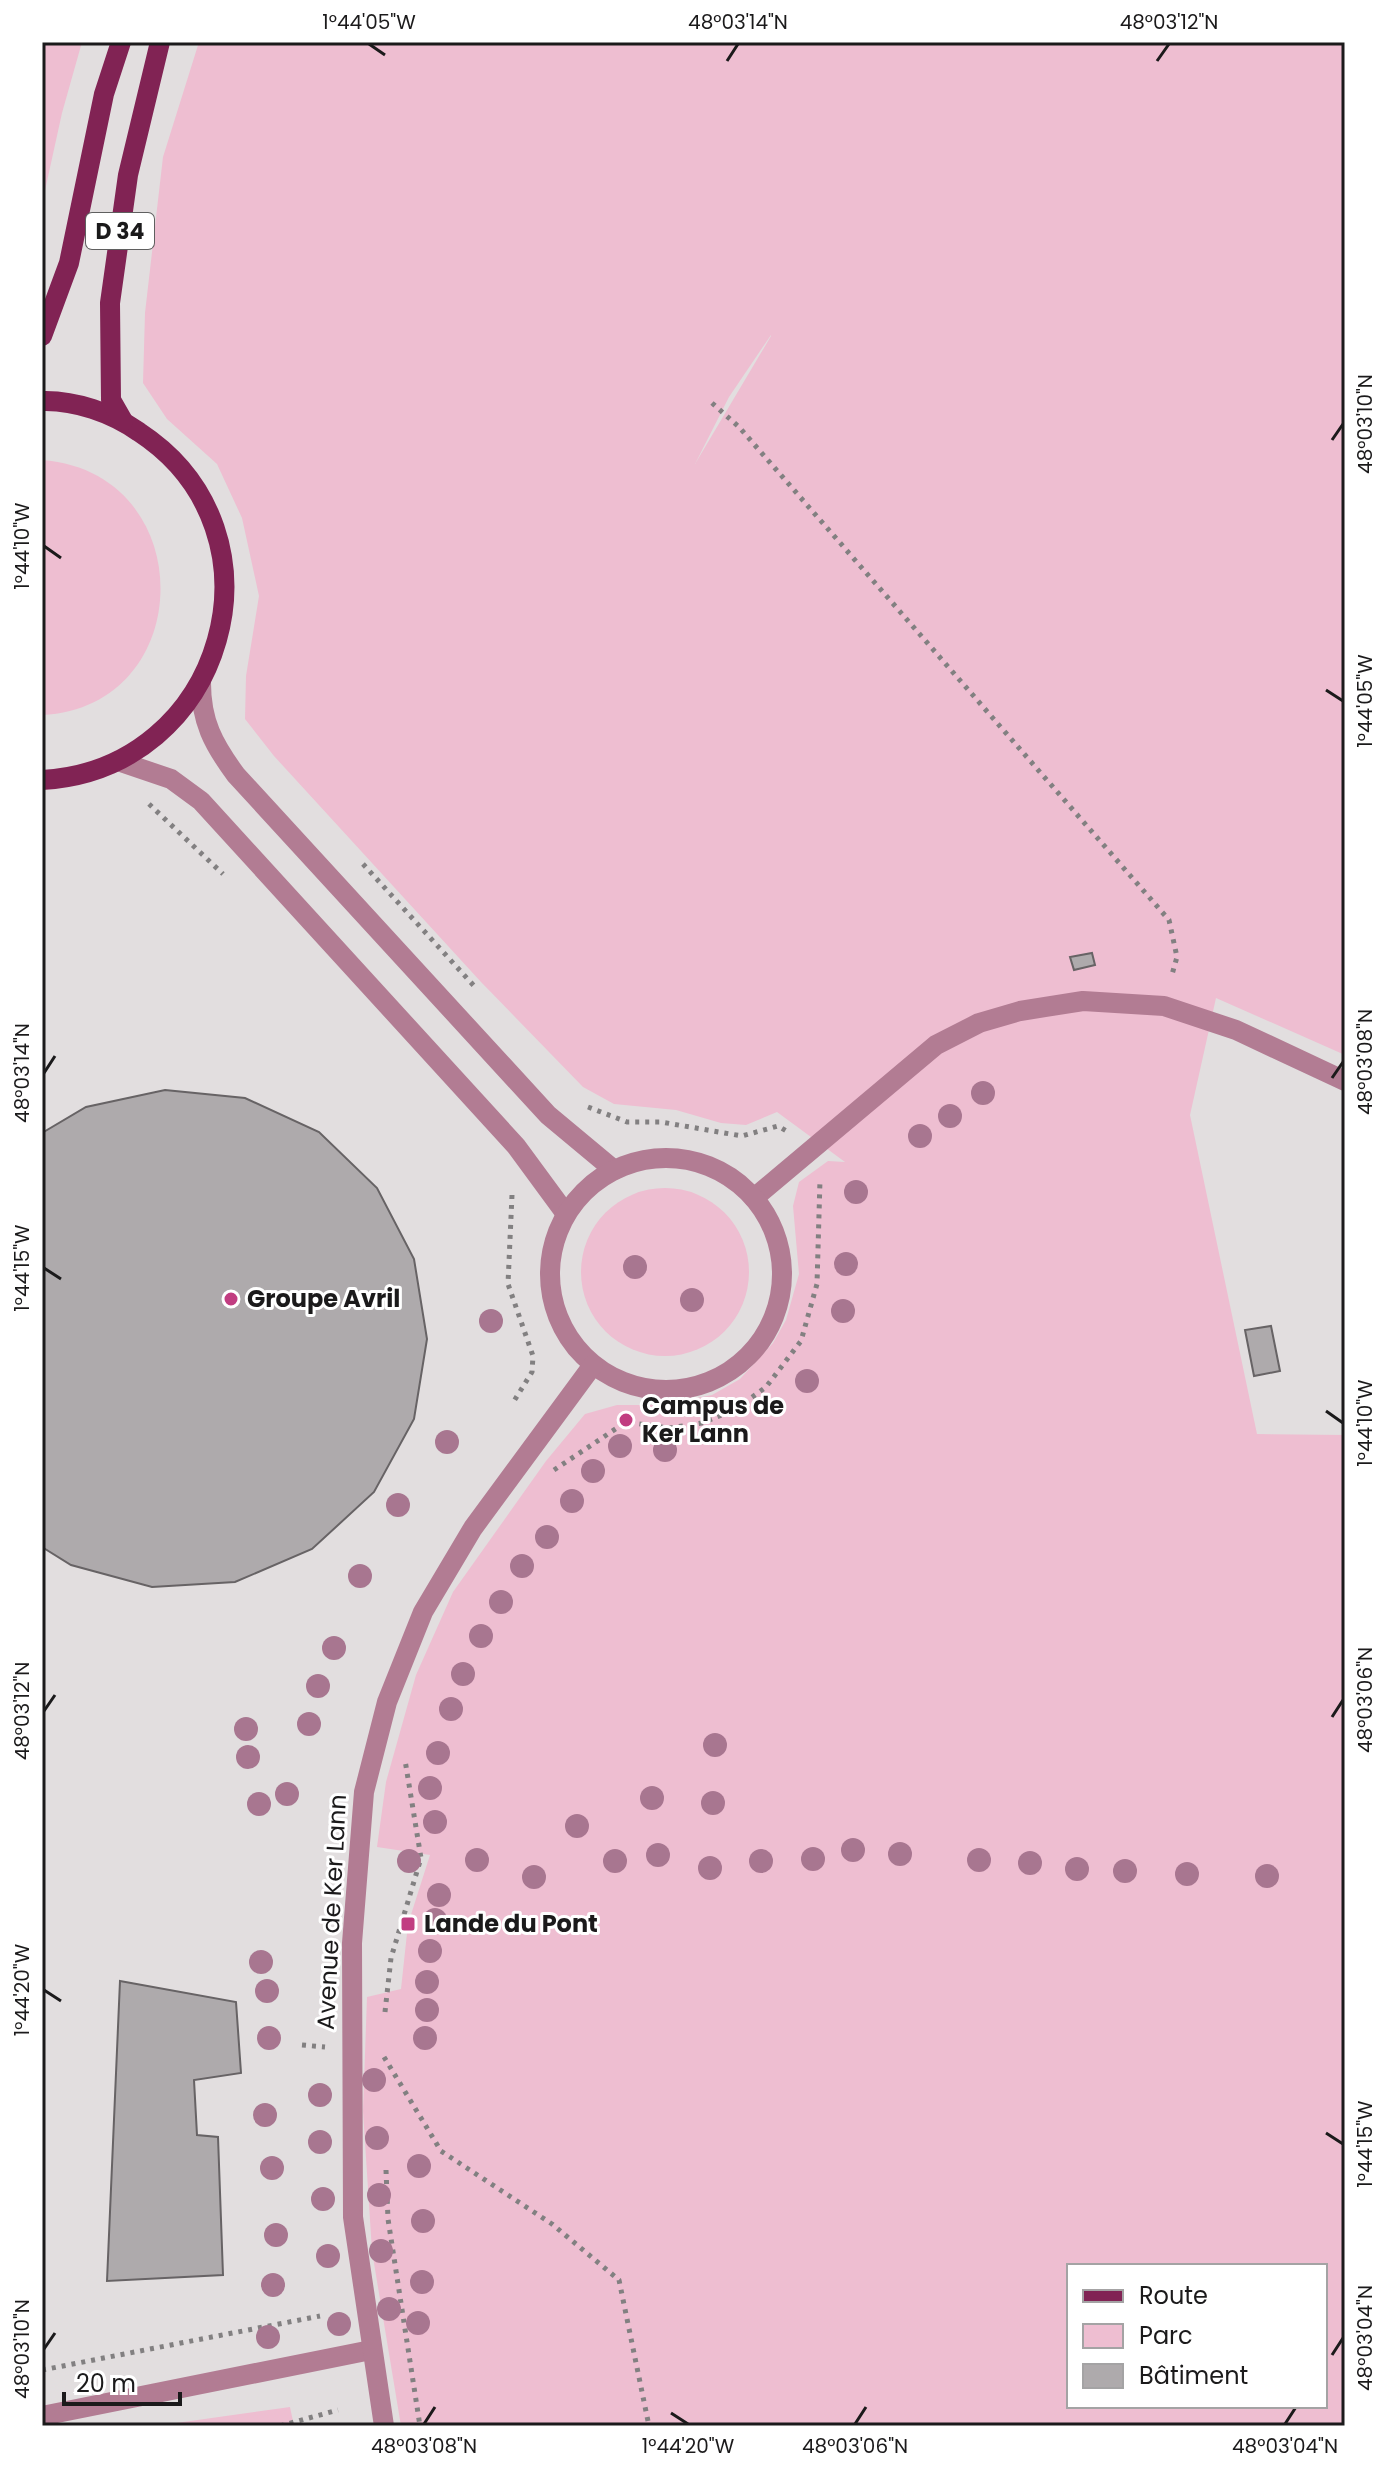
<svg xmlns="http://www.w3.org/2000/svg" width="1387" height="2468" font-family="Poppins,sans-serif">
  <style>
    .green { fill: #eebed1; fill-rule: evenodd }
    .building { fill: #aeaaac; stroke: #676365; stroke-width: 2 }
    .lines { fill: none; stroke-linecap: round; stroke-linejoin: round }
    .path { stroke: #828081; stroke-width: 5; stroke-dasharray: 4 6; stroke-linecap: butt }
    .minor { stroke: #b27c93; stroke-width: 20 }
    .tertiary { stroke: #b27c93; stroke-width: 20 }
    .primary { stroke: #812354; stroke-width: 20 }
    .tree { fill: #a87690 }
    .ticks { fill: none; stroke: #1b1a1b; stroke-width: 3 }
    .poi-dot { fill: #c13d81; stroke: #fff; stroke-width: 3 }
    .labels { text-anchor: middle; stroke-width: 6; stroke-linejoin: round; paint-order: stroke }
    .shield { fill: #fff; stroke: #5f5f5f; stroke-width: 2 }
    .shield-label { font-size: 22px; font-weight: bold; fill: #1b1a1b }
    .poi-label { font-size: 24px; font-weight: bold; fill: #1b1a1b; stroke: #fff; text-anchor: start }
    .street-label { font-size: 24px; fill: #1b1a1b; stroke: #fff }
    .neatline { fill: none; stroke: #1b1a1b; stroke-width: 3 }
    .ticks-label { font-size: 20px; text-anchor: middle; fill: #1b1a1b }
  </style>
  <rect width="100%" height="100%" fill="#e2dedf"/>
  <g class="green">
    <polygon points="42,42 82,42 62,113 42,204"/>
    <path d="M199,42H1345V1055L1216,998L1190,1115L1257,1434L1345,1435V2426H401L372,2251L363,2111L367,1997L401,1989L408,1924L430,1855L377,1847L386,1782L416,1675L453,1592L546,1461L585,1414L617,1405H660L712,1395L740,1379L773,1343L786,1320L799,1274L793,1206L799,1182L828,1161L845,1162L777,1112L746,1125L721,1123L676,1110L614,1104L583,1087L481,982L274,756L245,719L246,676L259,596L242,518L217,464L167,419L143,383L145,313L163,157ZM771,335V336L695,464L729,397ZM1069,2266H1325V2406H1069Z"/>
    <path d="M42,460C201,472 199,707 42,715Z"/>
    <circle cx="665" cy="1272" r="84"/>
    <polygon points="290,2407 294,2426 158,2426 162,2425"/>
  </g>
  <g class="building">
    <polygon points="1092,953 1095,965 1074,970 1070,957"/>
    <polygon points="165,1090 245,1098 319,1132 377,1188 414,1259 427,1339 414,1419 374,1492 312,1549 235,1582 152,1587 71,1565 42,1547 42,1133 86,1107"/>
    <polygon points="1271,1326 1280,1371 1254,1376 1245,1330"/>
    <polygon points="120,1981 236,2002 241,2073 194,2080 197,2135 218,2137 223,2275 107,2281"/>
  </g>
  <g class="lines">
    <g class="path">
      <polyline points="712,403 739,427 1169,920 1177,957 1171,978"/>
      <polyline points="149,804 223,874"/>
      <polyline points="363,864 475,987"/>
      <polyline points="588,1107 627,1122 661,1122 742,1136 778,1126 790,1133"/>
      <polyline points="512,1195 508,1284 533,1356 532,1372 514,1401"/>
      <polyline points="554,1470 626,1422 669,1428 702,1423 736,1409 766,1387 801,1341 817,1284 820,1180"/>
      <polyline points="385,2012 391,1958 421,1858 405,1760"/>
      <polyline points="302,2045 325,2047"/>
      <polyline points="384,2057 441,2151 552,2224 619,2280 649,2426"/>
      <polyline points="386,2170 388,2219 420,2426"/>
      <polyline points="42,2370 320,2316"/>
      <polyline points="280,2426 338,2410"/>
    </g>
    <g class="minor">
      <polyline points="754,1198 936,1045 979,1023 1020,1011 1083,1001 1164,1006 1236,1030 1345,1081"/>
      <polyline points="42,2416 371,2350"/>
    </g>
    <g class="tertiary">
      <path d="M201,683C201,721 213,744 236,775L548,1115L614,1170"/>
      <polyline points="118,761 171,779 201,801 516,1146 566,1214"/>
      <circle cx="666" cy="1274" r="116"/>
      <polyline points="384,2426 353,2217 352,1943 364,1792 387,1702 423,1612 473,1528 593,1365"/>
    </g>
    <g class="primary">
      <polyline points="42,336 69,263 104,94 121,42"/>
      <path d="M42,401C75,400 112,413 139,432C293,533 225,770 42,780"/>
      <polyline points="123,421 111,400 110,303 128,175 160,42"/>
    </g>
  </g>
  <g class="tree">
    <circle cx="983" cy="1093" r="12"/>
    <circle cx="950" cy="1116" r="12"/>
    <circle cx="920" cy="1136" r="12"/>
    <circle cx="856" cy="1192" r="12"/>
    <circle cx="846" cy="1264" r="12"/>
    <circle cx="635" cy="1267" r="12"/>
    <circle cx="692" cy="1300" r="12"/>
    <circle cx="843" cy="1311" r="12"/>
    <circle cx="491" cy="1321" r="12"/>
    <circle cx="807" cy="1381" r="12"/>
    <circle cx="447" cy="1442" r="12"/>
    <circle cx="620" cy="1446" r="12"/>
    <circle cx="665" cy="1450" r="12"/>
    <circle cx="593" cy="1471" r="12"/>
    <circle cx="572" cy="1501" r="12"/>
    <circle cx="398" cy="1505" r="12"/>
    <circle cx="547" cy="1537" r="12"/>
    <circle cx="522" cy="1566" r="12"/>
    <circle cx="360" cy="1576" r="12"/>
    <circle cx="501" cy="1602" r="12"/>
    <circle cx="481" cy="1636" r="12"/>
    <circle cx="334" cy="1648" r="12"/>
    <circle cx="463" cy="1674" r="12"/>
    <circle cx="318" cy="1686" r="12"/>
    <circle cx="451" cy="1709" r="12"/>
    <circle cx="309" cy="1724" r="12"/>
    <circle cx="246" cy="1729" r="12"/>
    <circle cx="715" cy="1745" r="12"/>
    <circle cx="438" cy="1753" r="12"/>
    <circle cx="248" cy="1757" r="12"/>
    <circle cx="430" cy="1788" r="12"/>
    <circle cx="287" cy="1794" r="12"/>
    <circle cx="652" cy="1798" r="12"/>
    <circle cx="713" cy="1803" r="12"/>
    <circle cx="259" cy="1804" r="12"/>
    <circle cx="435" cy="1822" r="12"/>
    <circle cx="577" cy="1826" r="12"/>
    <circle cx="853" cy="1850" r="12"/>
    <circle cx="900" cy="1854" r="12"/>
    <circle cx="658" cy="1855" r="12"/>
    <circle cx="813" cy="1859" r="12"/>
    <circle cx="477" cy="1860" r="12"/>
    <circle cx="979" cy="1860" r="12"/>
    <circle cx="409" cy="1861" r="12"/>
    <circle cx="615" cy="1861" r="12"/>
    <circle cx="761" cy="1861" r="12"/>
    <circle cx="1030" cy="1863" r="12"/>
    <circle cx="710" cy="1868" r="12"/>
    <circle cx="1077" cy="1869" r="12"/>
    <circle cx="1125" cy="1871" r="12"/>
    <circle cx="1187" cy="1874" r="12"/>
    <circle cx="1267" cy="1876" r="12"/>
    <circle cx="534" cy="1877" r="12"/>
    <circle cx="439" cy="1895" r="12"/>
    <circle cx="435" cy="1920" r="12"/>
    <circle cx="430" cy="1951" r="12"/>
    <circle cx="261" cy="1962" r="12"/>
    <circle cx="427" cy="1982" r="12"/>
    <circle cx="267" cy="1991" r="12"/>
    <circle cx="427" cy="2010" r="12"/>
    <circle cx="269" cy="2038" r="12"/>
    <circle cx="425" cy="2038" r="12"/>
    <circle cx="374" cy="2080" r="12"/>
    <circle cx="320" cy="2095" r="12"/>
    <circle cx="265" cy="2115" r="12"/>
    <circle cx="377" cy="2138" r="12"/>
    <circle cx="320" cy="2142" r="12"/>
    <circle cx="419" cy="2166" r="12"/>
    <circle cx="272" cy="2168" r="12"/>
    <circle cx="379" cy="2195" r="12"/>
    <circle cx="323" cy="2199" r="12"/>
    <circle cx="423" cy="2221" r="12"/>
    <circle cx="276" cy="2235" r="12"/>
    <circle cx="381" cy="2251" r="12"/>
    <circle cx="328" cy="2256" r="12"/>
    <circle cx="422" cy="2282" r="12"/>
    <circle cx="273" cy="2285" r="12"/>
    <circle cx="389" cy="2309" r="12"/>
    <circle cx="418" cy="2323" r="12"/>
    <circle cx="339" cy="2324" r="12"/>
    <circle cx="268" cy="2337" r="12"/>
  </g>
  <path class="ticks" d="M369,44L385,55M727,61L738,44M1157,61L1169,44M1332,440L1343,424M44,546L61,558M1326,690L1343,701M44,1073L55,1056M1332,1078L1343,1062M44,1268L61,1279M1326,1411L1343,1423M44,1711L55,1695M1332,1717L1343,1700M44,1990L61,2001M1326,2133L1343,2144M44,2349L55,2333M1332,2355L1343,2338M671,2413L688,2424M424,2424L435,2407M855,2424L866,2407M1285,2424L1296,2407"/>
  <g class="poi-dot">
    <circle cx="231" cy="1299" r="8"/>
    <circle cx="626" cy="1420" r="8"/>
    <rect x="400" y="1916" width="16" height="16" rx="4"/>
  </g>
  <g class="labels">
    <rect class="shield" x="86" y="213" width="68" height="36" rx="6"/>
    <g class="shield-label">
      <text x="120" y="239">D 34</text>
    </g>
    <g class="poi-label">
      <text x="247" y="1307">Groupe Avril</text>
      <text x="642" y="1414">Campus de<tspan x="642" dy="28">Ker Lann</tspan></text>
      <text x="424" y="1932">Lande du Pont</text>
    </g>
    <g class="street-label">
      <text transform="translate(332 1912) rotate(-87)" y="8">Avenue de Ker Lann</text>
    </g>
  </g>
  <rect width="1387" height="2468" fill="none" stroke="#ffffff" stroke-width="88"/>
  <rect x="1067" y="2264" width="260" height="144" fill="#ffffff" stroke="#a4a3a4" stroke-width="2"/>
  <rect x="1083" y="2290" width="40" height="12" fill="#812354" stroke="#a4a3a4" stroke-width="2"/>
  <text x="1139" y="2304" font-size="24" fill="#1b1a1b">Route</text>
  <rect x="1083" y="2324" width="40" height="24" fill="#eebed1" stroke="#a4a3a4" stroke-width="2"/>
  <text x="1139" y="2344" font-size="24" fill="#1b1a1b">Parc</text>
  <rect x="1083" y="2364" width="40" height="24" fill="#aeaaac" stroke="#a4a3a4" stroke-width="2"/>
  <text x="1139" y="2384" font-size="24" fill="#1b1a1b">Bâtiment</text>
  <path d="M64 2392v12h116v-12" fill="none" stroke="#1b1a1b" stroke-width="4"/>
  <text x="76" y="2392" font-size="24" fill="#1b1a1b" stroke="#ffffff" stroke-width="6" paint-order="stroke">20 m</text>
  <rect x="44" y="44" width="1299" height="2380" class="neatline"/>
  <g class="ticks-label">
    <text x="369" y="29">1°44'05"W</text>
    <text x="738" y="29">48°03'14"N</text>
    <text x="1169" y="29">48°03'12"N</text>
    <text transform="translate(1365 424) rotate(-90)" y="7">48°03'10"N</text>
    <text transform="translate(22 546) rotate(-90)" y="7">1°44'10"W</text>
    <text transform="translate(1365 701) rotate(-90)" y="7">1°44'05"W</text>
    <text transform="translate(1365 1062) rotate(-90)" y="7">48°03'08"N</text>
    <text transform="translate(22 1073) rotate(-90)" y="7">48°03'14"N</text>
    <text transform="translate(22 1268) rotate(-90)" y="7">1°44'15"W</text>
    <text transform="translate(1365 1423) rotate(-90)" y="7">1°44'10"W</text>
    <text transform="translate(1365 1700) rotate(-90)" y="7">48°03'06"N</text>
    <text transform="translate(22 1711) rotate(-90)" y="7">48°03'12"N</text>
    <text transform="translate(22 1990) rotate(-90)" y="7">1°44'20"W</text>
    <text transform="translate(1365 2144) rotate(-90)" y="7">1°44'15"W</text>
    <text transform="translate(1365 2338) rotate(-90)" y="7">48°03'04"N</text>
    <text transform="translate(22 2349) rotate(-90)" y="7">48°03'10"N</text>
    <text x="424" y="2453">48°03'08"N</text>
    <text x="688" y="2453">1°44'20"W</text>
    <text x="855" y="2453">48°03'06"N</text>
    <text x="1285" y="2453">48°03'04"N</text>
  </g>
</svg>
